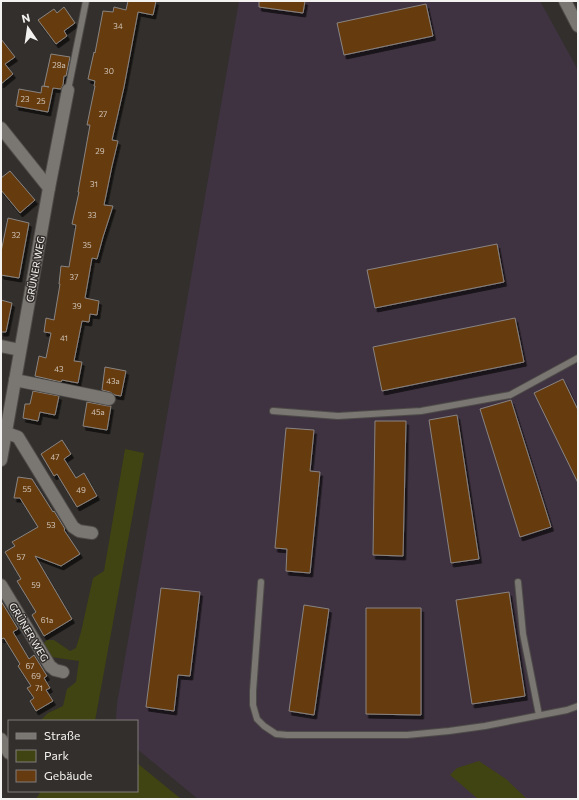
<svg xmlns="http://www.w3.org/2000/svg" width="579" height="800" font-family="Commissioner,sans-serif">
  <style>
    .industrial { fill: #3f3341 }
    .green { fill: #3f4412 }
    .building { fill: #663b10; stroke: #898481; filter: url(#shadow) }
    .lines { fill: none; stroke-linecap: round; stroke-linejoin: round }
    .lane-casing { stroke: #4e4c49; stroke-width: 8 }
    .street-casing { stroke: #4e4c49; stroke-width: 14 }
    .secondary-casing { stroke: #4e4c49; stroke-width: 14 }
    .lane { stroke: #7a7672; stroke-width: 6 }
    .street { stroke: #7a7672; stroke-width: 12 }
    .secondary { stroke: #7a7672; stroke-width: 12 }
    .labels { text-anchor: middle; stroke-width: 3; stroke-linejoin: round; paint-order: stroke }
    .number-label { font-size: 8px; fill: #d0c4b8 }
    .street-label { font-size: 10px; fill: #f4f2f0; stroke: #322f2c }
  </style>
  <defs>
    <filter id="shadow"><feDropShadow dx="2.5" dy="4" stdDeviation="0" flood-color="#0009"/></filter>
  </defs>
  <rect width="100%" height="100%" fill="#322f2c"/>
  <polygon class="industrial" points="239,1 540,1 578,70 578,799 198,799 137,749 137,721 117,721 116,719 117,704"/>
  <g class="green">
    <polygon points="125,449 144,453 95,721 40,721 48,713 63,706 67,689 76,682 79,661 51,657 43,644 47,640 54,640 70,651 76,648 81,632 93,578 104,571"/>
    <polygon points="479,761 506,779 527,799 478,799 450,775 457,768"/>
    <polygon points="137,763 181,799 36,799 41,791 137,791"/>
  </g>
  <g class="building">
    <polygon points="128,1 156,1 153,15 138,12 124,87 112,140 118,141 112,166 104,205 113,206 103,237 97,259 92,258 85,298 99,301 97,315 90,314 89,322 82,321 74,361 82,362 78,383 62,380 61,382 35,376 39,356 46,358 51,333 44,332 46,318 54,320 60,284 59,284 61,266 69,267 76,225 72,224 79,192 78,192 90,125 87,125 95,86 94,86 95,81 88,79 94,52 95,53 103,11 113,12 114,7 126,10"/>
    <polygon points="259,1 305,1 303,13 259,7"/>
    <polygon points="426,4 433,36 344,55 337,23"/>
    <polygon points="64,7 75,23 64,31 67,36 56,44 38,20 54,9 57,13"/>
    <polygon points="1,39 15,57 5,64 13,74 1,84"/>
    <polygon points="51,54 70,57 66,76 64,76 63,85 61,89 53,88 48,112 16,106 19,89 41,93 42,86 49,87 44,86"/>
    <polygon points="10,171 35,200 20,213 1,190 1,178"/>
    <polygon points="8,218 29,223 19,278 1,275 1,252"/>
    <polygon points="497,244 504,282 375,308 367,270"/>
    <polygon points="1,300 12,303 6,332 1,332"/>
    <polygon points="515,318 524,362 382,391 373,347"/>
    <polygon points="105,367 126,371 121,396 115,395 110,392 102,390"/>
    <polygon points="563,379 578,410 578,483 534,393"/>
    <polygon points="33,391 59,396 55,415 40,412 38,421 23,418 25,404 30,404"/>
    <polygon points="511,400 551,527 520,537 480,409"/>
    <polygon points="87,402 108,406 111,406 107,430 83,426"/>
    <polygon points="457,415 479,559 451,563 429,420"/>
    <polygon points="375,421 406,421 403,556 373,555"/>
    <polygon points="286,428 314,430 310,471 320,472 310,573 286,571 287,549 275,548"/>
    <polygon points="62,440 71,454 64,459 76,478 84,473 97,496 77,507 57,474 54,476 41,454"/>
    <polygon points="18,477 32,479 53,512 54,511 65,529 64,530 80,554 61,566 35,556 72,619 44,636 32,615 36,612 17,581 21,579 5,552 15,546 12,542 38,527 20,498 14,498"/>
    <polygon points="161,588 200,592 190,676 178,675 174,711 146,707"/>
    <polygon points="509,592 525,696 472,704 456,600"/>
    <polygon points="1,601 18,629 13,632 29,659 34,655 47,676 44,678 50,688 46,690 53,701 36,711 30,701 34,698 27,688 31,686 18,666 20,664 4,638 1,639"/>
    <polygon points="304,605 329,609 314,715 289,711"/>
    <polygon points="366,608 421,608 421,715 366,714"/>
  </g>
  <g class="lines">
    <g class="lane-casing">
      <g id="lane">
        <polyline points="68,90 86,1"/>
        <polyline points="273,411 338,416 421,411 510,395 578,358"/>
        <polyline points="261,582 253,691 253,705 257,719 264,726 276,734 287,735 407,735 449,731 485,726 567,710 578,706"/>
        <polyline points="518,582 523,634 539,715"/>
      </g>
    </g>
    <g class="street-casing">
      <g id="street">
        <polyline points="1,128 49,188 1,460"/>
        <polyline points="49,188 68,90"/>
        <polyline points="1,346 20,350"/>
        <polyline points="15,380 109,399"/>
        <polyline points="1,431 18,437 73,527 79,531 92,533"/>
        <polyline points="1,585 50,666 55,670 63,672"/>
        <polyline points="1,739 9,753"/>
      </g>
    </g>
    <g class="secondary-casing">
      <polyline id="secondary" points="565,1 578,26"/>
    </g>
    <use href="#lane" class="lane"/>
    <use href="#street" class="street"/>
    <use href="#secondary" class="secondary"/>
  </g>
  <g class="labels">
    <g class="number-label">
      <text x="118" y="29">34</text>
      <text x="59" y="68">28a</text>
      <text x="109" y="74">30</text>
      <text x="25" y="102">23</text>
      <text x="41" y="104">25</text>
      <text x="103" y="117">27</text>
      <text x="100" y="154">29</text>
      <text x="94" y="187">31</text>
      <text x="92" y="218">33</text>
      <text x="16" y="238">32</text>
      <text x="87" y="248">35</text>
      <text x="74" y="280">37</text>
      <text x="77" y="309">39</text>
      <text x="64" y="341">41</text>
      <text x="59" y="372">43</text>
      <text x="113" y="384">43a</text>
      <text x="98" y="415">45a</text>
      <text x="55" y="460">47</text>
      <text x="27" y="492">55</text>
      <text x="81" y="493">49</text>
      <text x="51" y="528">53</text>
      <text x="21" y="560">57</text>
      <text x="36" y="588">59</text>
      <text x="47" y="623">61a</text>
      <text x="30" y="669">67</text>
      <text x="36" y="679">69</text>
      <text x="39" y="691">71</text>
    </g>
    <g class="street-label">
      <text transform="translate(35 269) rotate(-80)" y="4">GRÜNER WEG</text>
      <text transform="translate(29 632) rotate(59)" y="4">GRÜNER WEG</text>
    </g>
  </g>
  <rect width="579" height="800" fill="none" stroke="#f4f2f0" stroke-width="4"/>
  <rect x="8" y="720" width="130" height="72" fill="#322f2c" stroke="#807d7a"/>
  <rect x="16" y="733" width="20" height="6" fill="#7a7672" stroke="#807d7a"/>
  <text x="44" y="740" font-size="12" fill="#f4f2f0">Straße</text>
  <rect x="16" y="750" width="20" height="12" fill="#3f4412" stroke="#807d7a"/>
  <text x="44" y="760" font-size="12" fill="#f4f2f0">Park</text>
  <rect x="16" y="770" width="20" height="12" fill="#663b10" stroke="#807d7a"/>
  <text x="44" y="780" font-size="12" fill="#f4f2f0">Gebäude</text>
  <g transform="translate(28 28) rotate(347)" stroke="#322f2c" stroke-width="3" paint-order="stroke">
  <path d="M0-3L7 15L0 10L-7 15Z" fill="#f4f2f0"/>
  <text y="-6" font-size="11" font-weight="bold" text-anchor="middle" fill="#f4f2f0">N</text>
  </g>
</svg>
